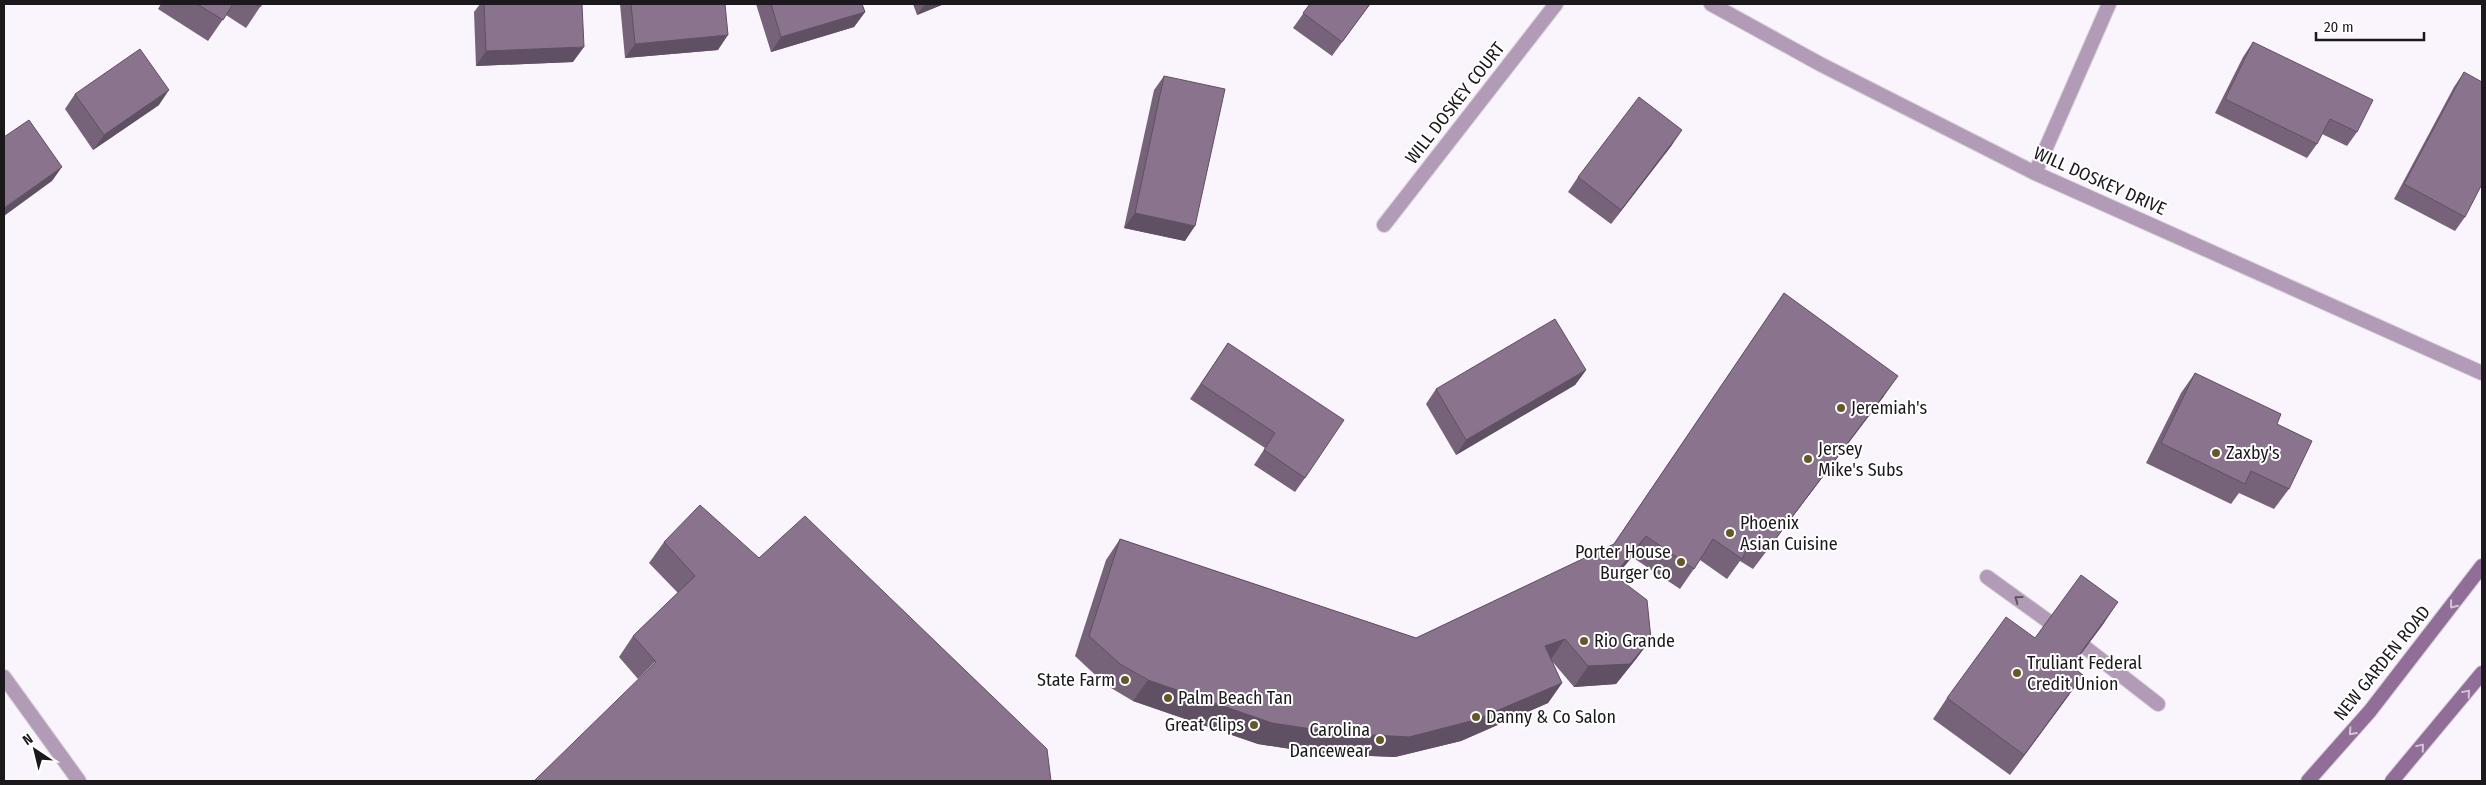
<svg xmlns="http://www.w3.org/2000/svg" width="2486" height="785" font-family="'Fira Sans Condensed',sans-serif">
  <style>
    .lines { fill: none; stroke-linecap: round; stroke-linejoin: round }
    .service-casing { stroke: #d6d1d8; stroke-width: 16 }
    .minor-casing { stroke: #d6d1d8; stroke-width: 16 }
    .tertiary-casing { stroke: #d6d1d8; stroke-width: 16 }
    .secondary-casing { stroke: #d6d1d8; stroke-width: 16 }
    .service { stroke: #b29bb7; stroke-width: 14 }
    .minor { stroke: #b29bb7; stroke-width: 14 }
    .tertiary { stroke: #b29bb7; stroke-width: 14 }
    .secondary { stroke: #906e97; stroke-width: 14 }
    .wall { fill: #766379 }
    .shaded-wall { fill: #605063 }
    .building { fill: #89738d; stroke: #605063 }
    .oneway { stroke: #605462 }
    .oneway2 { stroke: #d3c5d5 }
    .poi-dot { fill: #665825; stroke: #fff; stroke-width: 2 }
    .labels { text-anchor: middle; stroke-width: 4; stroke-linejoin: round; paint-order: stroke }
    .street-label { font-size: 18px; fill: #1c191c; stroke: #fff }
    .poi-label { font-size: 18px; fill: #1c191c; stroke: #fff; text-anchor: start }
  </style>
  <rect width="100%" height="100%" fill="#faf4fc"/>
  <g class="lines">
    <g class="service-casing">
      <g id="service">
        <polyline points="1987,577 2048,621"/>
        <polyline points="2086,648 2158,704"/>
      </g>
    </g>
    <g class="minor-casing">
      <g id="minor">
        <polyline points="1711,4 1820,64 2035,173 2482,373"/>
        <polyline points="2035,173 2109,4"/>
        <polyline points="1384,225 1556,4"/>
      </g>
    </g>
    <g class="tertiary-casing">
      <polyline id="tertiary" points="4,677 79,781"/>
    </g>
    <g class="secondary-casing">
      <g id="secondary">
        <polyline points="2308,781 2370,711 2482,566"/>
        <polyline points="2392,781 2482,673"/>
      </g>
    </g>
    <use href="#service" class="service"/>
    <use href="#minor" class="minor"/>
    <use href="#tertiary" class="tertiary"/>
    <use href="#secondary" class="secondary"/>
  </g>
  <g class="wall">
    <polygon points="161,4 262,4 246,28 226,15 208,41 158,9"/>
    <polygon points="480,4 582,4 573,62 476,66 474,12"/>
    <polygon points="620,4 725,4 718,50 625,58"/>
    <polygon points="756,4 862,4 865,12 854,27 771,52"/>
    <polygon points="913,4 944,4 917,15"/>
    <polygon points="1310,4 1370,4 1332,56 1293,28"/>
    <polygon points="2253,42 2357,132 2347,146 2322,134 2317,144 2307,158 2215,113 2243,57"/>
    <polygon points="2464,72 2465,217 2455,231 2394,199 2454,87"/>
    <polygon points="1164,76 1185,241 1124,228 1154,90"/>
    <polygon points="75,94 159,105 93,150 65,109"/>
    <polygon points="1672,145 1611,224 1568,192 1578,177"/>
    <polygon points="1784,293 1884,396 1753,569 1740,561 1727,579 1700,560 1680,589 1632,557 1616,576 1651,639 1636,659 1616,684 1574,687 1551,660 1562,683 1548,703 1461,741 1395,757 1323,754 1258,744 1133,701 1106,685 1075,656 1106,560 1120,539 1416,638 1613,545"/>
    <polygon points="1228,343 1305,478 1295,492 1254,465 1265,448 1190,399"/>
    <polygon points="1586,370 1575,385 1456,455 1426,404 1436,389"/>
    <polygon points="2195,373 2277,424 2289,489 2274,509 2239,493 2231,504 2146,463 2181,393"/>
    <polygon points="664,542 759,558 638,679 619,657 633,636 678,593 649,563"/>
    <polygon points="2104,623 2072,666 2069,695 2010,775 1933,719 1947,698 2035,638"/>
  </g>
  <g class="shaded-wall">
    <polygon points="925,4 944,4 917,15"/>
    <polygon points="865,12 854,27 771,52 781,37"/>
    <polygon points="728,35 718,50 625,58 635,44"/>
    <polygon points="584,47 573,62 476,66 486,51"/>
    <polygon points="169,90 159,105 93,150 104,135"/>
    <polygon points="1682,130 1672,145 1611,224 1621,210"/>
    <polygon points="62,167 52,181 4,216 4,208"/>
    <polygon points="1135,213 1195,226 1185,241 1124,228"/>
    <polygon points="1586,370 1575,385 1456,455 1466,440"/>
    <polygon points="1898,376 1884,396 1753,569 1768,549"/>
    <polygon points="1646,536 1632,557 1600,595 1614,575"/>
    <polygon points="2118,602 2104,623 2057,686 2071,666"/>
    <polygon points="1565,639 1551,659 1545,646"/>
    <polygon points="1651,639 1636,659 1616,684 1574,687 1588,666"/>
    <polygon points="2083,675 2069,695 2010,775 2024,755"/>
    <polygon points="1148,680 1562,683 1548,703 1461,741 1395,757 1323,754 1258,744 1133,701"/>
  </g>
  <g class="building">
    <polygon points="197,4 233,4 223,20"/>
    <polygon points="255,4 262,4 260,7"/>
    <polygon points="484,4 582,4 584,47 486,51"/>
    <polygon points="631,4 725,4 728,35 635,44"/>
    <polygon points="771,4 862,4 865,12 781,37"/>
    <polygon points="1310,4 1370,4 1342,42 1303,13"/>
    <polygon points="2253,42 2373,100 2357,132 2330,119 2317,144 2225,99"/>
    <polygon points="140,49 169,90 104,135 75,94"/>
    <polygon points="2464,72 2482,82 2482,184 2465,217 2404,184"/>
    <polygon points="1164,76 1225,89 1195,226 1135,213"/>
    <polygon points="1639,97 1682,130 1621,210 1578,177"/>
    <polygon points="29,120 62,167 4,208 4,137"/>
    <polygon points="1784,293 1898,376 1768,549 1752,538 1742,559 1713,539 1694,569 1646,536 1614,575 1647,600 1651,639 1630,664 1588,666 1565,639 1545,646 1562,683 1475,720 1409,737 1338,733 1272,723 1148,680 1120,664 1089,636 1120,539 1416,638 1614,544"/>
    <polygon points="1555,319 1586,370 1466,440 1436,389"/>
    <polygon points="1228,343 1344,420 1305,478 1264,450 1275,433 1201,384"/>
    <polygon points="2195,373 2281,414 2277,424 2312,441 2289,489 2251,471 2245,484 2161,443"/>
    <polygon points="700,505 759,558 805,516 1047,749 1051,781 534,781 656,662 633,636 695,576 664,542"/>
    <polygon points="2081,575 2118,602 2071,666 2083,675 2024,755 1947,698 2006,617 2035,638"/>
  </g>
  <defs><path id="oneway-chevron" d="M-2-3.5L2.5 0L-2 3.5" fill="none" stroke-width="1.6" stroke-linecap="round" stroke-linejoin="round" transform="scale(1.25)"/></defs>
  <use class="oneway" href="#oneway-chevron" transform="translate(2018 599) rotate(-144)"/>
  <g class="oneway2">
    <use href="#oneway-chevron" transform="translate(2453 605) rotate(128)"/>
    <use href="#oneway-chevron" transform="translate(2467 693) rotate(-50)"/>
    <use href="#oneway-chevron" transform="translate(2352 732) rotate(132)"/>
    <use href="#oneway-chevron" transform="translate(2421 747) rotate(-50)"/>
  </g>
  <g class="poi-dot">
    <circle cx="1841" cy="408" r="5"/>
    <circle cx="2216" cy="453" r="5"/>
    <circle cx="1808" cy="459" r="5"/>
    <circle cx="1730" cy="533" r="5"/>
    <circle cx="1681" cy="562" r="5"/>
    <circle cx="1584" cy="641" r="5"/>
    <circle cx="2017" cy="673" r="5"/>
    <circle cx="1125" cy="680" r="5"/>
    <circle cx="1168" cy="698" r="5"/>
    <circle cx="1476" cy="717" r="5"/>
    <circle cx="1254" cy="725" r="5"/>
    <circle cx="1380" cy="740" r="5"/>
  </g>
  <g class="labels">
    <g class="street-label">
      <text transform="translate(1455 103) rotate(-52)" y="6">WILL DOSKEY COURT</text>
      <text transform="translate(2100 181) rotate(24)" y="6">WILL DOSKEY DRIVE</text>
      <text transform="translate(2382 663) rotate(-51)" y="6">NEW GARDEN ROAD</text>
    </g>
    <g class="poi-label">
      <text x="1851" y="414">Jeremiah's</text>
      <text x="1818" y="455">Jersey<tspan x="1818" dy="21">Mike's Subs</tspan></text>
      <text x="2226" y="459">Zaxby's</text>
      <text x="1740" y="529">Phoenix<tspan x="1740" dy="21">Asian Cuisine</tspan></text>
      <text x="1671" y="558" text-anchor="end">Porter House<tspan x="1671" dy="21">Burger Co</tspan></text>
      <text x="1594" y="647">Rio Grande</text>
      <text x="2027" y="669">Truliant Federal<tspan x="2027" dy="21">Credit Union</tspan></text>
      <text x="1115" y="686" text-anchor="end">State Farm</text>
      <text x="1178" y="704">Palm Beach Tan</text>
      <text x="1486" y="723">Danny &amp; Co Salon</text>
      <text x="1244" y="731" text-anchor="end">Great Clips</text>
      <text x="1370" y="736" text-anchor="end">Carolina<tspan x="1370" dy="21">Dancewear</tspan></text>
    </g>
  </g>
  <rect width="2486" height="785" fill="none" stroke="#1c191c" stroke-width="10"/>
  <g transform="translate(35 750) rotate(325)" stroke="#ffffff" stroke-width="4" paint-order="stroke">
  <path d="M0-4L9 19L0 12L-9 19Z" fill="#1c191c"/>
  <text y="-8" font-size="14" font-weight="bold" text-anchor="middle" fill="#1c191c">N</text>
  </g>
  <path d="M2316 32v8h108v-8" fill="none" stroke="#1c191c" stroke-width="2.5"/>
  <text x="2324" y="32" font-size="15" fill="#1c191c" stroke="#ffffff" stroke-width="4" paint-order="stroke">20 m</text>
</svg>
